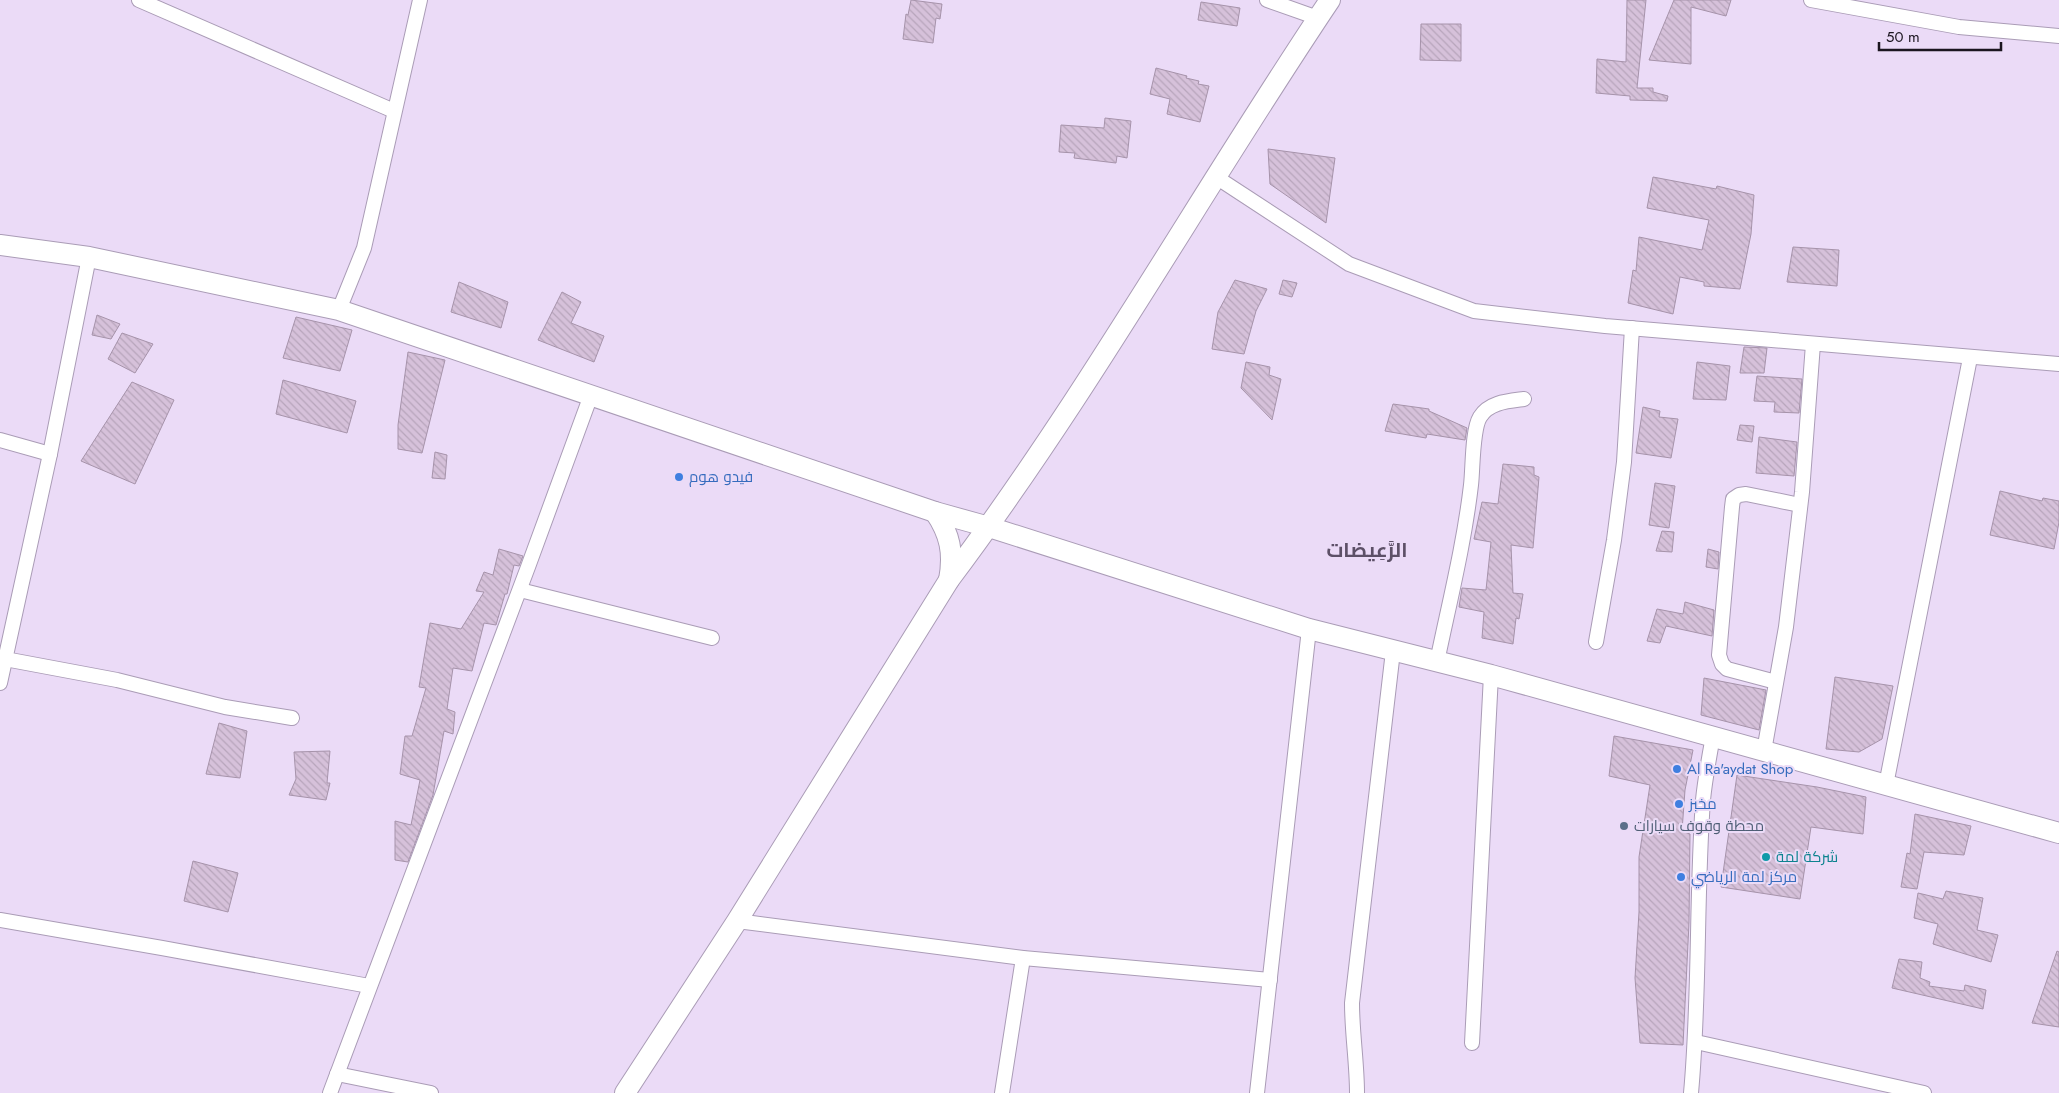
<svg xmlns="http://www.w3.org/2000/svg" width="2059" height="1093" font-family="Jost,Cairo,sans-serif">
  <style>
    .building { fill: url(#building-back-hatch); stroke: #a693aa }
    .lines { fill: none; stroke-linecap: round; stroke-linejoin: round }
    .street-casing { stroke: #aa9cb6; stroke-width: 16 }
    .secondary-casing { stroke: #aa9cb6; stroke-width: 22 }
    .street { stroke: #fff; stroke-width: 14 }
    .secondary { stroke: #fff; stroke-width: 20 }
    .shop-dot { fill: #3f7fe0; stroke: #ebdbf7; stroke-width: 2 }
    .service-dot { fill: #5c6f8a; stroke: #ebdbf7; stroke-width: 2 }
    .culture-dot { fill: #0f9aa8; stroke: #ebdbf7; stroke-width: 2 }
    .labels { text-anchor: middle; stroke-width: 4; stroke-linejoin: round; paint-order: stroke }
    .shop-label { font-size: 15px; fill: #366cbe; stroke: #ebdbf7; text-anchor: start }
    .service-label { font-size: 15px; fill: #4e5e75; stroke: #ebdbf7; text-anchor: start }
    .culture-label { font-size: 15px; fill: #0d838f; stroke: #ebdbf7; text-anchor: start }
    .district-label { font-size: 20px; font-weight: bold; fill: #5d5067; stroke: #ebdbf7 }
  </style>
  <defs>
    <pattern id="building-back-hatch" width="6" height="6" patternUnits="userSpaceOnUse" patternTransform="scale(1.25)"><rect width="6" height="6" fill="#d6c1da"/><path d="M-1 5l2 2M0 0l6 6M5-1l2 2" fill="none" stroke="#b7a5bb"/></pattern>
  </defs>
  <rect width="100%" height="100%" fill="#ebdbf7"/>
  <g class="building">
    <polygon points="911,0 942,4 940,19 936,18 933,43 903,39 906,14 908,15"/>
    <polygon points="1627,0 1646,0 1637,88 1653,88 1653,92 1668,96 1667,101 1630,100 1630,96 1596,93 1597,59 1626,62"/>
    <polygon points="1674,0 1731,0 1726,16 1691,7 1691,64 1649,60"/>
    <polygon points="1201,2 1240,8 1237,26 1198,20"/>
    <polygon points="1421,24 1461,24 1461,61 1420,60"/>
    <polygon points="1156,68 1187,76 1186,78 1199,81 1198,84 1209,86 1200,122 1167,114 1170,99 1150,94"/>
    <polygon points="1105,118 1131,121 1127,158 1117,156 1116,163 1074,158 1075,153 1059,152 1061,125 1104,128"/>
    <polygon points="1268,149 1335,158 1326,223 1270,184"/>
    <polygon points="1653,177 1716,189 1717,186 1754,195 1751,234 1740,289 1704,286 1704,282 1680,277 1673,314 1628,303 1633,270 1636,271 1639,237 1702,250 1709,220 1647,208"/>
    <polygon points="1793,247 1839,250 1837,286 1787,282"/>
    <polygon points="1235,280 1267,289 1256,311 1244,354 1212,349 1218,312"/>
    <polygon points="1283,280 1297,283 1292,297 1279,294"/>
    <polygon points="459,282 508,302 501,328 451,312"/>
    <polygon points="562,292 581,302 571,323 604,336 594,362 538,340"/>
    <polygon points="97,315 120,324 111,339 92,335"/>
    <polygon points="296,317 352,330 340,371 283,358"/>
    <polygon points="122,333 153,344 135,373 108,359"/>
    <polygon points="1744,347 1767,348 1764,373 1740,373"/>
    <polygon points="408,352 445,360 422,453 398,449 398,425"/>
    <polygon points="1246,362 1270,367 1269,375 1281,379 1272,420 1241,388"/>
    <polygon points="1697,362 1730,366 1726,400 1693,399"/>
    <polygon points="1757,376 1802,379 1799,413 1774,412 1775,402 1754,401"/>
    <polygon points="283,380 356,401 347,433 276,414"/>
    <polygon points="132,382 174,400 135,484 81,461"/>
    <polygon points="1393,404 1429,409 1429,411 1467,428 1465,440 1427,434 1426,438 1385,431"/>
    <polygon points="1643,407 1660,411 1659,417 1678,419 1671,458 1636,453"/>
    <polygon points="1740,425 1754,426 1752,442 1737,440"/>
    <polygon points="1759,437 1797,442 1794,476 1756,473"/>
    <polygon points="435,452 447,455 445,479 432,478"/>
    <polygon points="1503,464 1534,467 1534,475 1539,477 1533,548 1511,545 1513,593 1523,594 1519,619 1516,618 1513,644 1482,638 1484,612 1459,607 1462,588 1486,590 1491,542 1474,539 1482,502 1498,504"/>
    <polygon points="1655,483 1675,486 1669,528 1649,525"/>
    <polygon points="2000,491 2042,501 2043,498 2059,501 2059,522 2054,549 1990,535"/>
    <polygon points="1662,531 1674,532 1672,552 1656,551"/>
    <polygon points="499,549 523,556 519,566 514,565 507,594 505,594 496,625 484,623 472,671 453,668 447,709 455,712 453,734 444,731 433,795 408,862 395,860 395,821 411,825 420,780 400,774 405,736 412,736 426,688 419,687 430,623 461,629 484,592 476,591 484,572 493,575"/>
    <polygon points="1708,549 1719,552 1718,569 1706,567"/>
    <polygon points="1685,602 1714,610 1712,636 1666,626 1660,643 1647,641 1657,609 1683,614"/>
    <polygon points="1835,677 1893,686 1882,739 1859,752 1826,749"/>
    <polygon points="1704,678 1766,690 1759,730 1701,715"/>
    <polygon points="219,723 247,731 240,778 206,774"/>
    <polygon points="1614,736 1693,750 1685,790 1682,831 1690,834 1689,923 1683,1045 1640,1043 1635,978 1639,912 1639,857 1650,785 1609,776"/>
    <polygon points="330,751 327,783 330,783 326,800 289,795 296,779 294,752"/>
    <polygon points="1737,775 1817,787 1866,797 1863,834 1811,827 1800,899 1721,887"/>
    <polygon points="1915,814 1971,826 1964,855 1924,852 1917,889 1901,887 1907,853 1910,854"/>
    <polygon points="193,861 238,873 228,912 184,901"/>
    <polygon points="1946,891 1983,898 1977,930 1998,935 1991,962 1933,944 1938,924 1914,918 1918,893 1943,899"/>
    <polygon points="2057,951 2059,952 2059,1027 2032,1023"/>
    <polygon points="1899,959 1922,962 1920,978 1930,982 1929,986 1964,991 1965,985 1986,990 1983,1009 1892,988"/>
  </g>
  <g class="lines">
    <g class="street-casing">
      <g id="street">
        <polyline points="139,0 394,111"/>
        <polyline points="1267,0 1318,18"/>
        <polyline points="1811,0 1959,27 2059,36"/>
        <polyline points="1216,177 1349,264 1474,311 1605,326 2059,364"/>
        <polyline points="339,310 364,248 420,0"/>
        <polyline points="0,440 50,454"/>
        <polyline points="520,590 712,638"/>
        <polyline points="1596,642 1614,540 1624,462 1632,328"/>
        <polyline points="5,659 117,680 225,707 292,718"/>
        <path d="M1437,662C1449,604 1464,545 1471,485C1473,469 1472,430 1480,417C1489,402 1509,401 1524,399"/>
        <polyline points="1776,682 1727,669 1722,664 1719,655 1732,507 1733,499 1739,495 1746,494 1800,505"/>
        <polyline points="0,683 50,454 89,257"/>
        <polyline points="1764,751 1786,627 1802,492 1813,344"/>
        <polyline points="1886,785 1970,358"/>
        <polyline points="0,920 162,948 369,986"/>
        <polyline points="737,921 1023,958 1270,980"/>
        <polyline points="1696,1042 1924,1093"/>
        <polyline points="1472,1043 1491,675"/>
        <polyline points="337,1074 431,1093"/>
        <polyline points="330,1093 528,567 591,395"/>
        <polyline points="1002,1093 1023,958"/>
        <polyline points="1257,1093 1309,629"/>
        <path d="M1357,1093C1357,1063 1352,1033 1352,1003L1393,651"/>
        <path d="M1691,1093C1700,996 1696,898 1703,800C1705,779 1709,758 1713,736"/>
      </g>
    </g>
    <g class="secondary-casing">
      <g id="secondary">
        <polyline points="0,245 89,257 339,310 935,512 989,527 1309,629 1491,675 2059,833"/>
        <path d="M935,512C950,534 954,553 949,580"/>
        <path d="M625,1093L737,921L949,580C1088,395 1201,192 1330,0"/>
      </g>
    </g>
    <use href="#street" class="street"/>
    <use href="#secondary" class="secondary"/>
  </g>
  <g class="shop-dot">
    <circle cx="679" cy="477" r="5"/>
    <circle cx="1677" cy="769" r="5"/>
    <circle cx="1679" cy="804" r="5"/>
    <circle cx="1681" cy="877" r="5"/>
  </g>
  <circle class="service-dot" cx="1624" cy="826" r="5"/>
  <circle class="culture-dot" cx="1766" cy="857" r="5"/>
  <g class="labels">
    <g class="shop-label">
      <text x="689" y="482">فيدو هوم</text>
      <text x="1687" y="774">Al Ra'aydat Shop</text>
      <text x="1689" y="809">مخبز</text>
      <text x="1691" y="882">مركز لمة الرياضي</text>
    </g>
    <g class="service-label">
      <text x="1634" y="831">محطة وقوف سيارات</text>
    </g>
    <g class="culture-label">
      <text x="1776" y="862">شركة لمة</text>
    </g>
    <g class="district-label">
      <text x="1367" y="557">الرَّعِيضات</text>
    </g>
  </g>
  <path d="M1879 42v8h122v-8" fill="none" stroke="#1b151f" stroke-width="2.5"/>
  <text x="1886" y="42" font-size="15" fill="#1b151f" stroke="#ebdbf7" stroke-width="4" paint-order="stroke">50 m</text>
</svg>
